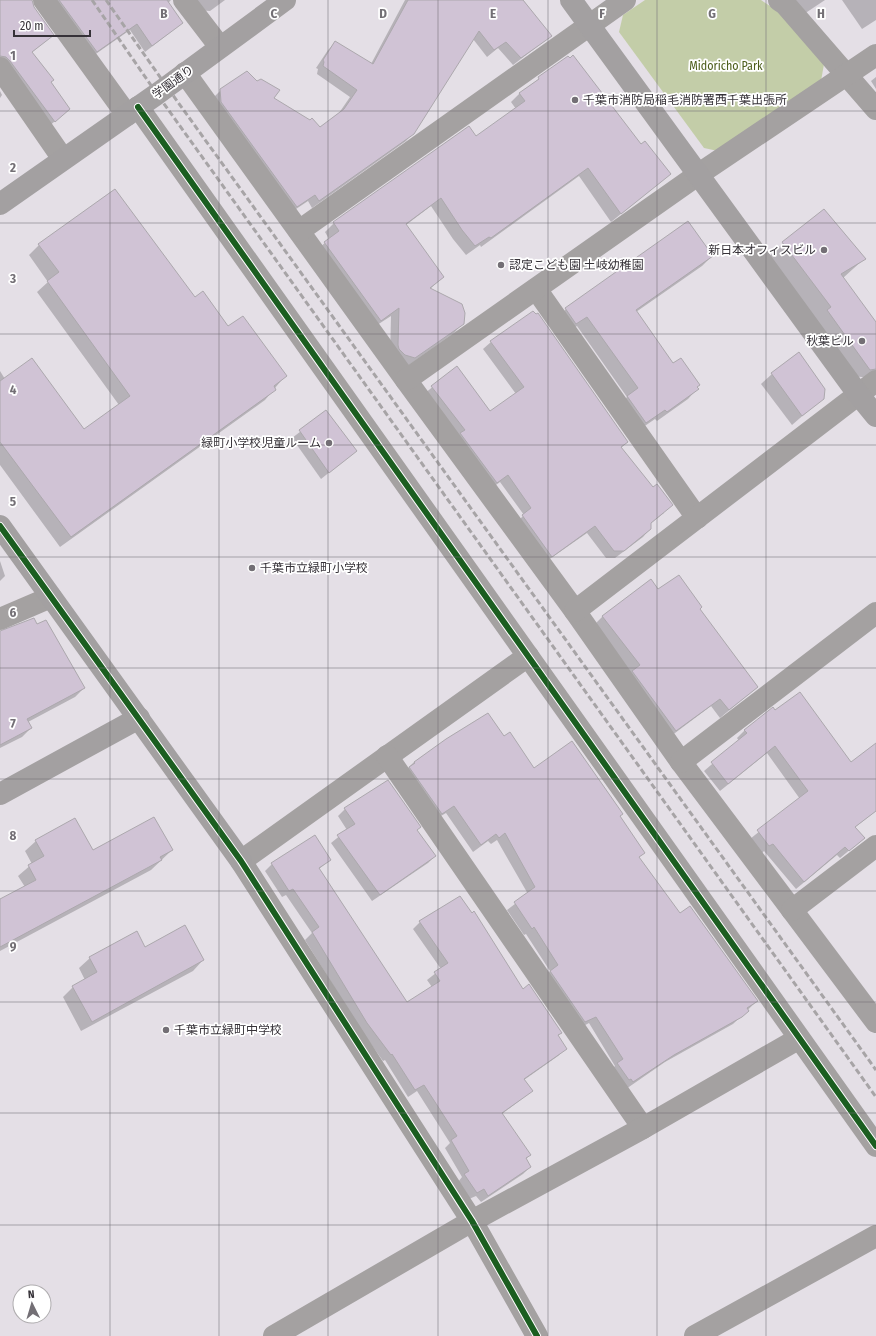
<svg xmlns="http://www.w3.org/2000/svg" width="876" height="1336" font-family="'Fira Sans Condensed','Noto Sans JP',sans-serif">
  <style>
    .green { fill: #c3cda8 }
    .shadow { fill: #0003 }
    .building { fill: #d0c3d5; stroke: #aca8ad }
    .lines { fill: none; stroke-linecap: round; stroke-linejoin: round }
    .street { stroke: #a4a1a1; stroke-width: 22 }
    .secondary { stroke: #a3a0a1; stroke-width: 22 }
    .rail { stroke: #a7a4a6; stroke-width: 3; stroke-dasharray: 6 3; stroke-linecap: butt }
    .cycleway-casing { stroke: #fff; stroke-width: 8 }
    .cycleway { stroke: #1b5e20; stroke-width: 6 }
    .grid { fill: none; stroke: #736f75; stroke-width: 1; stroke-opacity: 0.55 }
    .poi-dot { fill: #736f75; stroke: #fff; stroke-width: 1.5 }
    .labels { text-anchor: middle; stroke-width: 3.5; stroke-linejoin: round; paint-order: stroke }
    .park-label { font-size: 12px; fill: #4d5e1c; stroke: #fff }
    .street-label { font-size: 12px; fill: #363238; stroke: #fff }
    .poi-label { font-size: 12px; fill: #363238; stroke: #fff; text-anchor: start }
    .grid-label { font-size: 13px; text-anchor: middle; font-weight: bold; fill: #736f75; stroke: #fff; stroke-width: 3.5; stroke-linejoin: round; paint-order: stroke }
  </style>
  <rect width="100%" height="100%" fill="#e4dfe6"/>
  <polygon class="green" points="645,0 761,0 779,12 824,64 821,81 718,151 704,148 619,32 623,15"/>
  <g class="shadow">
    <polygon points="0,0 31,0 33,7 53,35 31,53 69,109 47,128 0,65"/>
    <polygon points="48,0 171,0 168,3 182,23 145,52 130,30 90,58"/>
    <polygon points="186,0 225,0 210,11 195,10"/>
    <polygon points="405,0 523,0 551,36 513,65 498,48 487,57 473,39 413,133 406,141 312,208 308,201 290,213 214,97 221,90 273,98 320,129 339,113 350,97 317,74 318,69 316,68 328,50 335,43 371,64"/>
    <polygon points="791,0 825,0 801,16"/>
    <polygon points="842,0 876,0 876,20 862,29"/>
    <polygon points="568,57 640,146 670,174 611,222 579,176 481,247 480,245 466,255 453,239 431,206 406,225 443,277 430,289 463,323 454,333 406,367 390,358 391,316 371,329 316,251 329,239 325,232 334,223 475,138 516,109 511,102 520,93"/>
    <polygon points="876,77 876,89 871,81"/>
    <polygon points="0,91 2,95 0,98"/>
    <polygon points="688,222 712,256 702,266 636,312 673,365 697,389 688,399 657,421 655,419 636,432 618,407 627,397 577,326 566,333 556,319 566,309"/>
    <polygon points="783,243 864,259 843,278 876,323 876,378 848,376 768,258"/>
    <polygon points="39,245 195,299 285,376 265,400 60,547 0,465 0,371 5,379 84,430 119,405 37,292 48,282 29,255"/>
    <polygon points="491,342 627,442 621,448 664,513 650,524 650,529 643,537 615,558 606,558 587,533 544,563 515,524 524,515 500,482 489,490 424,394 457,367 490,413 516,394 483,349"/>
    <polygon points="772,374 823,398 792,425 761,384"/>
    <polygon points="326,412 356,451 321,479 292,438"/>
    <polygon points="0,561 5,576 0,581"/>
    <polygon points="699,609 757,687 720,718 711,706 667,739 594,625 603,616"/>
    <polygon points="0,632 84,688 75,697 28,722 31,728 22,737 0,748"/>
    <polygon points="775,711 851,763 876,744 876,811 854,828 864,838 840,858 837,855 796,889 764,851 761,854 750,839 800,799 767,753 720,791 704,771 739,741 737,738 745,730"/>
    <polygon points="503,737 534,770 619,817 644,853 638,858 680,915 757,1001 733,1024 665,1062 626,1089 610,1071 615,1066 589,1023 578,1029 543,979 550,971 526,934 524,935 507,910 528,894 497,840 491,844 488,841 473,852 446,813 434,820 407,769 414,762 447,740"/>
    <polygon points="388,781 416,831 435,856 428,863 372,901 331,843 347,830 338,816 345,809"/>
    <polygon points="36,841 92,851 172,850 151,870 0,951 0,901 25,887 18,876 32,864 25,851"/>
    <polygon points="330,860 319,869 406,1003 432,987 427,980 441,969 413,929 420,922 522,990 561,1033 558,1036 565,1049 558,1056 524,1080 532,1091 502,1114 530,1155 526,1159 530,1167 523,1174 481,1202 476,1196 469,1199 458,1182 462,1177 445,1148 450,1143 417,1091 408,1097 385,1060 383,1061 361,1030 305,940 312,933 286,895 282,897 265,871 272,864"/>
    <polygon points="144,948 203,960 193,971 81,1031 63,997 73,987 85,980 79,968 90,958"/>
  </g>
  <g class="building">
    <polygon points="0,0 32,0 34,7 54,35 32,52 54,80 51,82 70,109 55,122 10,61 6,57 0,56"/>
    <polygon points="59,0 167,0 183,23 152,46 137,24 97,52"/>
    <polygon points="408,0 523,0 552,36 521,58 506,42 494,50 479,31 414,134 319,201 315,195 297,207 221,102 220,89 247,71 257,81 261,79 280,90 274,98 310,120 312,118 320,127 344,109 357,90 323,66 324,62 323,60 335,41 373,64"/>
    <polygon points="573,55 641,144 645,141 671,174 621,214 588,168 491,238 489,237 475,246 462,230 441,198 406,224 444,277 430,288 462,304 465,313 464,324 415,358 405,355 399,349 398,345 399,308 381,321 324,242 339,231 333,222 469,126 476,136 525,101 519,93 539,79 538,77 568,56 570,58"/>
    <polygon points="115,189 195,297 203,291 228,326 243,316 287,376 274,386 276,390 71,537 0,442 0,381 32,358 84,429 130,396 47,281 59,272 38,244"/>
    <polygon points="824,209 866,259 841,274 876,322 876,369 870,370 827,310 831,307 782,242"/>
    <polygon points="688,221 713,256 636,310 673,363 681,358 700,385 697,387 699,389 667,412 665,410 646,423 627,396 638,388 587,317 576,324 565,308"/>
    <polygon points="533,311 536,314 538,313 628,442 621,447 653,487 657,484 673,505 651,523 651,529 624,551 614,551 595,526 552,557 522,515 531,508 508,475 497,483 460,433 465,430 431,386 457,366 490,411 524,387 490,341"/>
    <polygon points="799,352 825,389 824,399 802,416 771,373"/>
    <polygon points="326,410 357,451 329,473 299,430"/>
    <polygon points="679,575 702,607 700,609 758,687 729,710 720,699 676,731 632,671 640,665 602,616 651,579 658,589"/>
    <polygon points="34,618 37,624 46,620 85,688 27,719 32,728 0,745 0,631"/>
    <polygon points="800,692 851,762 876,743 876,811 855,827 865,838 849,851 845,847 804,882 773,844 769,846 757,830 808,791 775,746 728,784 711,762 747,733 744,730 773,707 775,710"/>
    <polygon points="488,713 504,736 510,732 534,768 572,741 623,814 620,816 645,853 639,857 680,913 690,906 758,1001 747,1008 749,1011 742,1017 674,1055 633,1082 631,1079 629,1080 617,1063 623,1059 596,1017 585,1022 550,971 558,965 534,927 532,929 514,902 535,887 505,833 499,838 496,834 481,845 454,806 442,814 409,767 415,763 414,762 446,739"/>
    <polygon points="388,780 421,827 417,830 436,856 380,895 337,835 355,824 344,808"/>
    <polygon points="154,817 173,850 160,857 162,860 0,947 0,899 36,880 28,865 44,856 35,840 75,818 93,850"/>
    <polygon points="315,835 331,860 319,868 407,1002 440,981 434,972 448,963 419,921 460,896 472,913 474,911 523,989 529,984 562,1033 558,1035 567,1049 524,1079 533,1091 502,1113 531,1155 526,1158 531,1167 488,1196 484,1189 477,1193 464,1174 469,1171 451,1140 457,1136 424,1085 415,1090 392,1054 391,1055 367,1023 312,932 319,927 293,889 289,891 271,863"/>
    <polygon points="185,925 204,960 92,1022 72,986 97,972 89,957 137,931 145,947"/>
  </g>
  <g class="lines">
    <g class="street">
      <polyline points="44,0 127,115"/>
      <polyline points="184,0 220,47"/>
      <polyline points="779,0 785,4 876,109"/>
      <polyline points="0,68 63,159"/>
      <polyline points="185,73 406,380 575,611 681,762 876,1022"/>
      <polyline points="138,107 876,1146"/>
      <polyline points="299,231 625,0"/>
      <polyline points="536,289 697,518"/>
      <polyline points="406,380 699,174 876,55"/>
      <polyline points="575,611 876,381"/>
      <polyline points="0,619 51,597"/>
      <polyline points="528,656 241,861 472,1221 537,1336"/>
      <polyline points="387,756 643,1128"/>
      <polyline points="681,762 876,613"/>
      <polyline points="792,910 876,846"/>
      <polyline points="274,1336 472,1221 643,1128 798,1039"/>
      <polyline points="695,1336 876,1236"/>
    </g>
    <g class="secondary">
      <polyline points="571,0 858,394 876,416"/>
      <polyline points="0,204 157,94 285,0"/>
      <polyline points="0,526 241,861"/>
      <polyline points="0,794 139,718"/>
    </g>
    <g class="rail">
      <polyline points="92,0 157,94 876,1097"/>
      <polyline points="106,0 167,87 876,1070"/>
    </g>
    <g class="cycleway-casing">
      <g id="cycleway">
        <polyline points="138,107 876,1146"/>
        <polyline points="0,526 241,861 472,1221 537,1336"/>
      </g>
    </g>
    <use href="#cycleway" class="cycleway"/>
  </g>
  <path class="grid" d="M110,0V1336M219,0V1336M328,0V1336M438,0V1336M548,0V1336M657,0V1336M766,0V1336M0,111H876M0,223H876M0,334H876M0,445H876M0,557H876M0,668H876M0,779H876M0,891H876M0,1002H876M0,1113H876M0,1225H876"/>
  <g class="poi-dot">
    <circle cx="575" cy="100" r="4"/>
    <circle cx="824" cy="250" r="4"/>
    <circle cx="501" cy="265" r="4"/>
    <circle cx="862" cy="341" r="4"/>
    <circle cx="329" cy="443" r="4"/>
    <circle cx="252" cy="568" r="4"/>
    <circle cx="166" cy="1030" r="4"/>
  </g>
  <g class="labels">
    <g class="park-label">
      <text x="726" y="70">Midoricho Park</text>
    </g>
    <g class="street-label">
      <text transform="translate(173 82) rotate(-36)" y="4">学園通り</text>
    </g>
    <g class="poi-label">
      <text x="583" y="104">千葉市消防局稲毛消防署西千葉出張所</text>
      <text x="816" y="254" text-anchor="end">新日本オフィスビル</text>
      <text x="509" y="269">認定こども園 土岐幼稚園</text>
      <text x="854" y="345" text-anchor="end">秋葉ビル</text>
      <text x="321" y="447" text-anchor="end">緑町小学校児童ルーム</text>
      <text x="260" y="572">千葉市立緑町小学校</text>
      <text x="174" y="1034">千葉市立緑町中学校</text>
    </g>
  </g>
  <g class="grid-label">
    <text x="164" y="18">B</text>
    <text x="274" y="18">C</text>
    <text x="383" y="18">D</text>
    <text x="493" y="18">E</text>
    <text x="602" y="18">F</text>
    <text x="712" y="18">G</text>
    <text x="821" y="18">H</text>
    <text x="13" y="60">1</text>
    <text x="13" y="172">2</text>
    <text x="13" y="283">3</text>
    <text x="13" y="394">4</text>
    <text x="13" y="506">5</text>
    <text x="13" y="617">6</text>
    <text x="13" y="728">7</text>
    <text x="13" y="840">8</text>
    <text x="13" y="951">9</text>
  </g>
  <g transform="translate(32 1304) rotate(355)"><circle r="19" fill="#ffffff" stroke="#afadaf"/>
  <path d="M0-3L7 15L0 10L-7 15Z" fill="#736f75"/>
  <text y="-6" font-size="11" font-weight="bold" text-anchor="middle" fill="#363238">N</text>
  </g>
  <path d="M14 30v6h76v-6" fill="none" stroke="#363238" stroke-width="2"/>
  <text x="20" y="30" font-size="12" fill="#363238" stroke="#ffffff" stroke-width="3" paint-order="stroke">20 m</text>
</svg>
